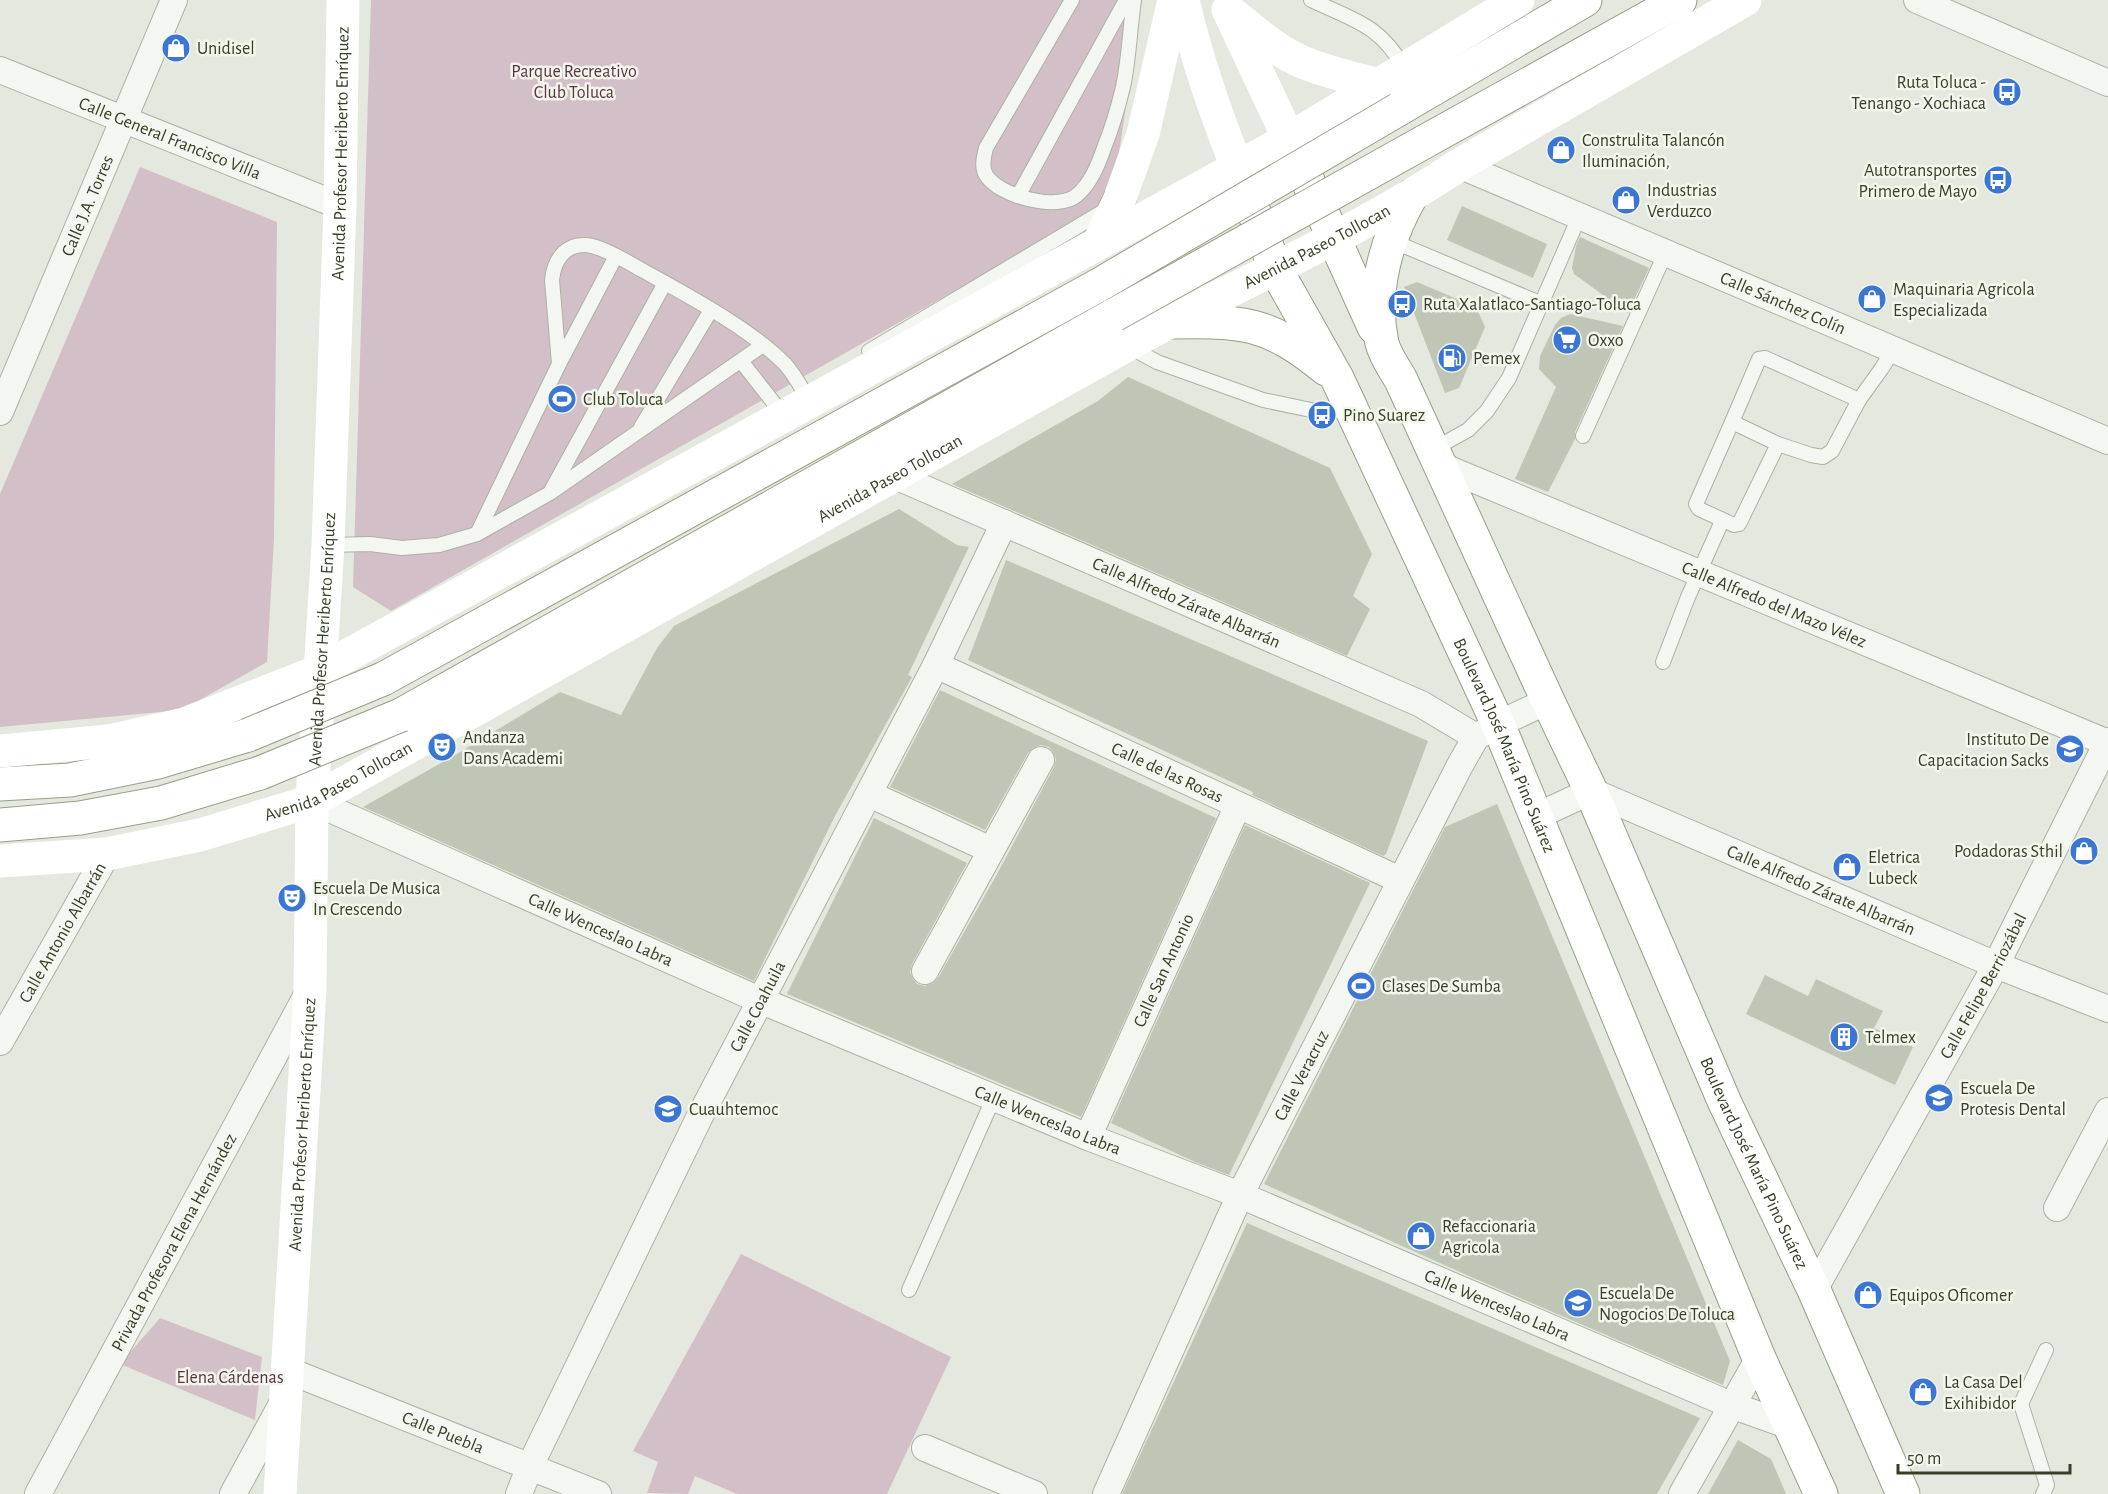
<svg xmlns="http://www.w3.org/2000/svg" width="2108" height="1494" font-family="'Alegreya Sans',sans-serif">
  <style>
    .green { fill: #d3bfc8 }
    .building { fill: #bfc6b5 }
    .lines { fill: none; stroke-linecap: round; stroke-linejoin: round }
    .service-casing { stroke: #acb2a3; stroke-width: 16 }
    .minor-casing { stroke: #acb2a3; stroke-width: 28 }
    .primary-casing { stroke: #acb59d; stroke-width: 35 }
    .trunk-casing { stroke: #96a085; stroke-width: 35 }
    .service { stroke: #f4f7f1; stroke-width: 14 }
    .minor { stroke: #f4f7f1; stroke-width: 26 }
    .secondary { stroke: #fff; stroke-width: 33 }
    .primary { stroke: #fff; stroke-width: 33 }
    .trunk { stroke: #fff; stroke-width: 33 }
    .trunk-bridge-casing { stroke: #96a085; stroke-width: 35; stroke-linecap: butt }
    .trunk-bridge { stroke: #fff; stroke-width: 33 }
    .labels { text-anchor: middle; stroke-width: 5; stroke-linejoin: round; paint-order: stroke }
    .poi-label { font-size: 18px; fill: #364026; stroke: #f3f6ed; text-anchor: start }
    .park-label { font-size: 18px; fill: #5d3344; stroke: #f3f6ed }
    .street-label { font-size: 18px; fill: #364026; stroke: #f3f6ed }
  </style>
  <rect width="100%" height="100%" fill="#e4e8de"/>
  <g class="green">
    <polygon points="371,0 1142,0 1117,166 1097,210 391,611 353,587"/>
    <polygon points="140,167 277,222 274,538 267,662 182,710 0,727 0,494"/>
    <polygon points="741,1254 951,1357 887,1494 737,1494 695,1476 688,1494 647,1493 658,1462 633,1451"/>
    <polygon points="160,1318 262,1357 255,1420 120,1364"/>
  </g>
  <g class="building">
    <polygon points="1462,206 1547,244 1533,278 1447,240"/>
    <polygon points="1580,237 1649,268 1628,313 1574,274 1572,268 1576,246"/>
    <polygon points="1417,282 1476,307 1485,327 1459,388 1445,393 1404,287"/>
    <polygon points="1570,314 1623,326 1575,432 1575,439 1548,492 1515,479 1556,387 1539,369 1540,356 1555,325 1561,318"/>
    <polygon points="1128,377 1330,468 1372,554 1353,596 1370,609 1347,656 952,484 1098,401"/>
    <polygon points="899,509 957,545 969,547 908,675 912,677 835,816 754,981 363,807 457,754 560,692 621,715 657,648 674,626"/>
    <polygon points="1006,560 1428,741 1386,854 1383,856 1252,795 1253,792 968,660"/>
    <polygon points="940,690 1216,818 1081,1117 787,994 874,818 967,863 912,964 910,972 913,979 917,984 925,986 933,983 938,978 996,876 1054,767 1056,759 1053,752 1049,747 1041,745 1033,748 1028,753 985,830 890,787"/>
    <polygon points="1497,804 1730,1361 1723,1385 1471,1277 1264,1184 1445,827"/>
    <polygon points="1245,825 1370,883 1229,1175 1195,1162 1111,1123"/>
    <polygon points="1765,975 1808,996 1816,979 1883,1011 1874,1028 1913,1047 1895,1085 1746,1014"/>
    <polygon points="1247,1223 1700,1418 1657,1494 1122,1494"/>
    <polygon points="1738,1440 1771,1459 1786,1494 1708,1494"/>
  </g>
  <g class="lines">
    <g class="service-casing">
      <g id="service">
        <path d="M1072,0L986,148C984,156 981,167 986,175C998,196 1058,212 1077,195C1091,183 1098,165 1104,148C1112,128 1118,108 1123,87C1129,59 1130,28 1134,0"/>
        <path d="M1311,0C1354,20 1380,25 1404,68"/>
        <polyline points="1018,196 1126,0"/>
        <polyline points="1390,240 1542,304"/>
        <polyline points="1128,346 1157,362 1263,400 1311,410 1351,411"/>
        <polyline points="869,351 1107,209"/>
        <polyline points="741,361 784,416"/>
        <path d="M559,364L552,280C554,261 564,244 586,245C601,246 626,261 640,269C685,294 748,327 785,364C795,375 802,389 810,402"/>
        <polyline points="1732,422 1696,504 1699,509 1734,525 1739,524 1741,520 1778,444 1811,455 1823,457 1832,451 1859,400"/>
        <polyline points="641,427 711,310"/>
        <polyline points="1583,436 1665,254"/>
        <polyline points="1778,444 1732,422 1759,359 1765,358 1859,400 1882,368 1893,350"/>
        <polyline points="1432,450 1468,430 1487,411 1509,378 1579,217"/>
        <polyline points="552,489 665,283"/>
        <polyline points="477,534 559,364 616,256"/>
        <polyline points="328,545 370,544 402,548 439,545 477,534 550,493 763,345"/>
        <polyline points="1663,662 1688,597 1722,521"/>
        <polyline points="909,1290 994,1097"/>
        <polyline points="2043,1494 2047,1485 2021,1404 2046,1350"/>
      </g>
    </g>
    <g class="minor-casing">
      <g id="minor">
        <polyline points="1917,0 2108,83"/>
        <path id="s1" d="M0,70L340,206"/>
        <path id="s2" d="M1459,165L2108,441"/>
        <path id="s3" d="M0,412L174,0"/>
        <path id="s4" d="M1439,465L2108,743"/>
        <path id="s5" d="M893,475L1421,704L1476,737"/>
        <path id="s6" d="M936,665L1400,880"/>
        <polyline points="869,794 991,850"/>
        <path id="s7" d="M312,801L762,1001L1088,1137L1240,1195L1731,1405L1790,1426"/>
        <path id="s8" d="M1537,816L1591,791L1996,965L2108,1009"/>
        <polyline points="925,971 1041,760"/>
        <path id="s9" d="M0,1042L107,854"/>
        <path id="s10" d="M1088,1137L1238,805"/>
        <polyline points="2057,1208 2108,1111"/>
        <path id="s11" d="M1814,1290L1996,965L2108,741"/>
        <path id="s12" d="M287,1370L598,1494"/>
        <polyline points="925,1448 1034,1494"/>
        <path id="s13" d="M38,1494L308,993"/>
        <polyline points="233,1494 283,1402"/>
        <path id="s14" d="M519,1494L530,1466L699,1118L936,665L1004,523"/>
        <path id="s15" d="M1106,1494L1240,1195L1459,767L1476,737L1498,724L1548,701"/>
        <polyline points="1682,1494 1759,1358"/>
      </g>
    </g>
    <g class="primary-casing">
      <polyline id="primary" points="1099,242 1119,201"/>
    </g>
    <g class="trunk-casing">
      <g id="trunk">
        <polyline points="1399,109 1585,0"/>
        <polyline points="1289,139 1374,327"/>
        <polyline points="1424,142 1680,0"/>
        <path id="s18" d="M1237,167L1275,268L1337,378L1498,724L1759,1358L1821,1494"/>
        <path id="s19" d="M1411,196C1386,240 1371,292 1382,343C1385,356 1395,369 1401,380L1548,701L1591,791L1725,1103L1814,1290L1903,1494"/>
        <path d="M1170,322C1243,321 1267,321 1326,369"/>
        <polyline points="383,679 1099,285"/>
        <polyline points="401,715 1114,315"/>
        <polyline points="0,784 70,780 158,762 248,735"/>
        <polyline points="0,825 80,818 161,803 260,773"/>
      </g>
    </g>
    <use href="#service" class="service"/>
    <use href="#minor" class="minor"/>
    <g class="secondary">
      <path d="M1183,0C1196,57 1215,112 1237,167"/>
      <path d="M1228,10C1251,28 1273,49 1300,61C1325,72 1353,78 1379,85"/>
      <polyline points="1231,16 1289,139"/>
      <polyline points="1119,201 1143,134 1174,0"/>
      <polyline points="0,751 109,741 184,724 319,671 1289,139 1518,0"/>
      <path id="s16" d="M0,861L107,854L200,835L312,801C584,648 857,497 1129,344C1238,283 1355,235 1459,165L1745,0"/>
      <path id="s17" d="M280,1494L310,990L312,801L328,545L340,206L343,0"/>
    </g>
    <use href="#primary" class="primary"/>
    <use href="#trunk" class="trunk"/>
    <g class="trunk-bridge-casing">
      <g id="trunk-bridge">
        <polyline points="1099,285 1399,109"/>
        <polyline points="1114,315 1424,142"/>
        <polyline points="248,735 383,679"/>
        <polyline points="260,773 401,715"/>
      </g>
    </g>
    <use href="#trunk-bridge" class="trunk-bridge"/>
  </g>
  <defs>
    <g id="shop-disc" transform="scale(1.5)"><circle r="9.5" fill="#3b76d5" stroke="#f3f6ed"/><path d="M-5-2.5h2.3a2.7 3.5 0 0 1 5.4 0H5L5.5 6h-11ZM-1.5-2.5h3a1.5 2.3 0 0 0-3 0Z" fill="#fff"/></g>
    <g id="bus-disc" transform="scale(1.5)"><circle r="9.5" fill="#3b76d5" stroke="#f3f6ed"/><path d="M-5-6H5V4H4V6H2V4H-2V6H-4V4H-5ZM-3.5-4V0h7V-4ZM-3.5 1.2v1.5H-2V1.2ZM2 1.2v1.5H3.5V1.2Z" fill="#fff"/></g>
    <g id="supermarket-disc" transform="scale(1.5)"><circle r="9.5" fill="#3b76d5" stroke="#f3f6ed"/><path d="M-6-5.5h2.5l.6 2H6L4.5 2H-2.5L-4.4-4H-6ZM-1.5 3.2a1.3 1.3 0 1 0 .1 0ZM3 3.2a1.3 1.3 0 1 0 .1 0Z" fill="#fff"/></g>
    <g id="fuel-disc" transform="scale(1.5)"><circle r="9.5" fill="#3b76d5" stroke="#f3f6ed"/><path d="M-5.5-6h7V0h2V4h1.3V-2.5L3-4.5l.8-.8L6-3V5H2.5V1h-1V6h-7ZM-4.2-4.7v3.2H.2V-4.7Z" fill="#fff"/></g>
    <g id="stadium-disc" transform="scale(1.5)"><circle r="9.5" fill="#3b76d5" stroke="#f3f6ed"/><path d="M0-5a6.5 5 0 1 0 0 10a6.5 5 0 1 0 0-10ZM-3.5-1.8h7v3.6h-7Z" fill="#fff"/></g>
    <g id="theatre-disc" transform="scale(1.5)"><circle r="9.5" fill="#3b76d5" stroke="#f3f6ed"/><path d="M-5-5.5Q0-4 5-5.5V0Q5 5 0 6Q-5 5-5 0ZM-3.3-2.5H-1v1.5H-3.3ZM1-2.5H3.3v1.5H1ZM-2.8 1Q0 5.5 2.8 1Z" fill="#fff"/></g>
    <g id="school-disc" transform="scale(1.5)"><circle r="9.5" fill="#3b76d5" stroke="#f3f6ed"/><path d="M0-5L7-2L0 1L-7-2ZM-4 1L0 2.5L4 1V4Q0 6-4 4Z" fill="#fff"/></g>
    <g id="building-disc" transform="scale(1.5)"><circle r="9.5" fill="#3b76d5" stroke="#f3f6ed"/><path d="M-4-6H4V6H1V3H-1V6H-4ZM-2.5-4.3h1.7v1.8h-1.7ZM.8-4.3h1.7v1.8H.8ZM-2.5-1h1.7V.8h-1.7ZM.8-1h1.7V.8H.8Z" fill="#fff"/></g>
    <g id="university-disc" transform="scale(1.5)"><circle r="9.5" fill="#3b76d5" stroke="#f3f6ed"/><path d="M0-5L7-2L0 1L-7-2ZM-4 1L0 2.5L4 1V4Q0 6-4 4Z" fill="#fff"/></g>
  </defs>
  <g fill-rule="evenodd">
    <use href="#shop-disc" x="176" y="48"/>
    <use href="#bus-disc" x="2007" y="92"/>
    <use href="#shop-disc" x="1561" y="150"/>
    <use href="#bus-disc" x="1998" y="180"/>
    <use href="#shop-disc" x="1626" y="200"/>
    <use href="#shop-disc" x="1872" y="299"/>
    <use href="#bus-disc" x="1402" y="304"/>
    <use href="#supermarket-disc" x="1567" y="340"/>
    <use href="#fuel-disc" x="1452" y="358"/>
    <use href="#stadium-disc" x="562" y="399"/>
    <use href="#bus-disc" x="1322" y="415"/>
    <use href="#theatre-disc" x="442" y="747"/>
    <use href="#school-disc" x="2070" y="749"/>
    <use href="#shop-disc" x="2084" y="851"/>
    <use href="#shop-disc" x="1847" y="867"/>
    <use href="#theatre-disc" x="292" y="898"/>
    <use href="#stadium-disc" x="1361" y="986"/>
    <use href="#building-disc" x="1844" y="1037"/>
    <use href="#university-disc" x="1939" y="1098"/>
    <use href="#school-disc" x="668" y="1109"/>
    <use href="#shop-disc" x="1421" y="1236"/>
    <use href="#shop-disc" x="1868" y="1295"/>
    <use href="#university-disc" x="1578" y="1303"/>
    <use href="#shop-disc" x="1923" y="1392"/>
  </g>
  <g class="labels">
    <g class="poi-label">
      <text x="197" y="54">Unidisel</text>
      <text x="1986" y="88" text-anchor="end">Ruta Toluca -<tspan x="1986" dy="21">Tenango - Xochiaca</tspan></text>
      <text x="1582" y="146">Construlita Talancón<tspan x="1582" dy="21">Iluminación,</tspan></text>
      <text x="1977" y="176" text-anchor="end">Autotransportes<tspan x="1977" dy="21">Primero de Mayo</tspan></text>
      <text x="1647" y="196">Industrias<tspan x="1647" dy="21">Verduzco</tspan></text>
      <text x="1893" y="295">Maquinaria Agricola<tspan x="1893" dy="21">Especializada</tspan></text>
      <text x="1423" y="310">Ruta Xalatlaco-Santiago-Toluca</text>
      <text x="1588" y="346">Oxxo</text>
      <text x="1473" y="364">Pemex</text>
      <text x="583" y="405">Club Toluca</text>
      <text x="1343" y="421">Pino Suarez</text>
      <text x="463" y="743">Andanza<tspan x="463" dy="21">Dans Academi</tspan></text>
      <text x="2049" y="745" text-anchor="end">Instituto De<tspan x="2049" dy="21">Capacitacion Sacks</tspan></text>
      <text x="2063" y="857" text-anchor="end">Podadoras Sthil</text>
      <text x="1868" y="863">Eletrica<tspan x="1868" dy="21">Lubeck</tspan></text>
      <text x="313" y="894">Escuela De Musica<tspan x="313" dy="21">In Crescendo</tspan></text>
      <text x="1382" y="992">Clases De Sumba</text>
      <text x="1865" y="1043">Telmex</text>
      <text x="1960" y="1094">Escuela De<tspan x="1960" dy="21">Protesis Dental</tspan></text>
      <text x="689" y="1115">Cuauhtemoc</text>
      <text x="1442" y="1232">Refaccionaria<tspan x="1442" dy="21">Agricola</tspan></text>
      <text x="1599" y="1299">Escuela De<tspan x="1599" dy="21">Nogocios De Toluca</tspan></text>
      <text x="1889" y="1301">Equipos Oficomer</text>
      <text x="1944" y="1388">La Casa Del<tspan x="1944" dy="21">Exihibidor</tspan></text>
    </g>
    <g class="park-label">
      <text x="574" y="77">Parque Recreativo<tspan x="574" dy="21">Club Toluca</tspan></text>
      <text x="230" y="1383">Elena Cárdenas</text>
    </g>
    <g class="street-label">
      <text dy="6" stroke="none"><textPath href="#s1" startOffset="183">Calle General Francisco Villa</textPath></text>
      <text dy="6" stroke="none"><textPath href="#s17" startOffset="1342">Avenida Profesor Heriberto Enríquez</textPath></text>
      <text dy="6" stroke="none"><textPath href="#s3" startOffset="224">Calle J.A. Torres</textPath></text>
      <text dy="6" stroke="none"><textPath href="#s16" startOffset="1467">Avenida Paseo Tollocan</textPath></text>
      <text dy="6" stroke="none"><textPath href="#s2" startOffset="352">Calle Sánchez Colín</textPath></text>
      <text dy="6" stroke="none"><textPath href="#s16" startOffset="981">Avenida Paseo Tollocan</textPath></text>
      <text dy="6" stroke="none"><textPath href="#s5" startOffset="320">Calle Alfredo Zárate Albarrán</textPath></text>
      <text dy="6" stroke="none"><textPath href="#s4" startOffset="363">Calle Alfredo del Mazo Vélez</textPath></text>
      <text dy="6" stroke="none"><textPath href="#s17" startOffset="856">Avenida Profesor Heriberto Enríquez</textPath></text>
      <text dy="6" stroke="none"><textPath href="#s18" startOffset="638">Boulevard José María Pino Suárez</textPath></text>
      <text dy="6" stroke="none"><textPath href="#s6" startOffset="255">Calle de las Rosas</textPath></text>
      <text dy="6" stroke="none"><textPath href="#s16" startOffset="351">Avenida Paseo Tollocan</textPath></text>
      <text dy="6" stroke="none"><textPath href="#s8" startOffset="310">Calle Alfredo Zárate Albarrán</textPath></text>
      <text dy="6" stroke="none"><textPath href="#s7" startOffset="316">Calle Wenceslao Labra</textPath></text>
      <text dy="6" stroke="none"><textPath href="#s9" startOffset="126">Calle Antonio Albarrán</textPath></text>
      <text dy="6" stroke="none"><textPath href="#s10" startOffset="183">Calle San Antonio</textPath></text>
      <text dy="6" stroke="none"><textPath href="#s11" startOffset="348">Calle Felipe Berriozábal</textPath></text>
      <text dy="6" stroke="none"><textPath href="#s14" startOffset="543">Calle Coahuila</textPath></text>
      <text dy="6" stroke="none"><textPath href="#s15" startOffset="462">Calle Veracruz</textPath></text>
      <text dy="6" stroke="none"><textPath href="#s7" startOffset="802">Calle Wenceslao Labra</textPath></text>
      <text dy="6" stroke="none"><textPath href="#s17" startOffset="370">Avenida Profesor Heriberto Enríquez</textPath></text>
      <text dy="6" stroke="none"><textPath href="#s19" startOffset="1054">Boulevard José María Pino Suárez</textPath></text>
      <text dy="6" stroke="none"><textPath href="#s13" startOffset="286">Privada Profesora Elena Hernández</textPath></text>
      <text dy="6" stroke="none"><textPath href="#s7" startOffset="1288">Calle Wenceslao Labra</textPath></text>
      <text dy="6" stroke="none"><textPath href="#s12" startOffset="168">Calle Puebla</textPath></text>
    </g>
  </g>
  <path d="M1898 1464v9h172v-9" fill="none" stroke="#364026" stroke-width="3"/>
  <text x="1907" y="1464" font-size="18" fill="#364026" stroke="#f3f6ed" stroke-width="4.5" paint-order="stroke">50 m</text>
</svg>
